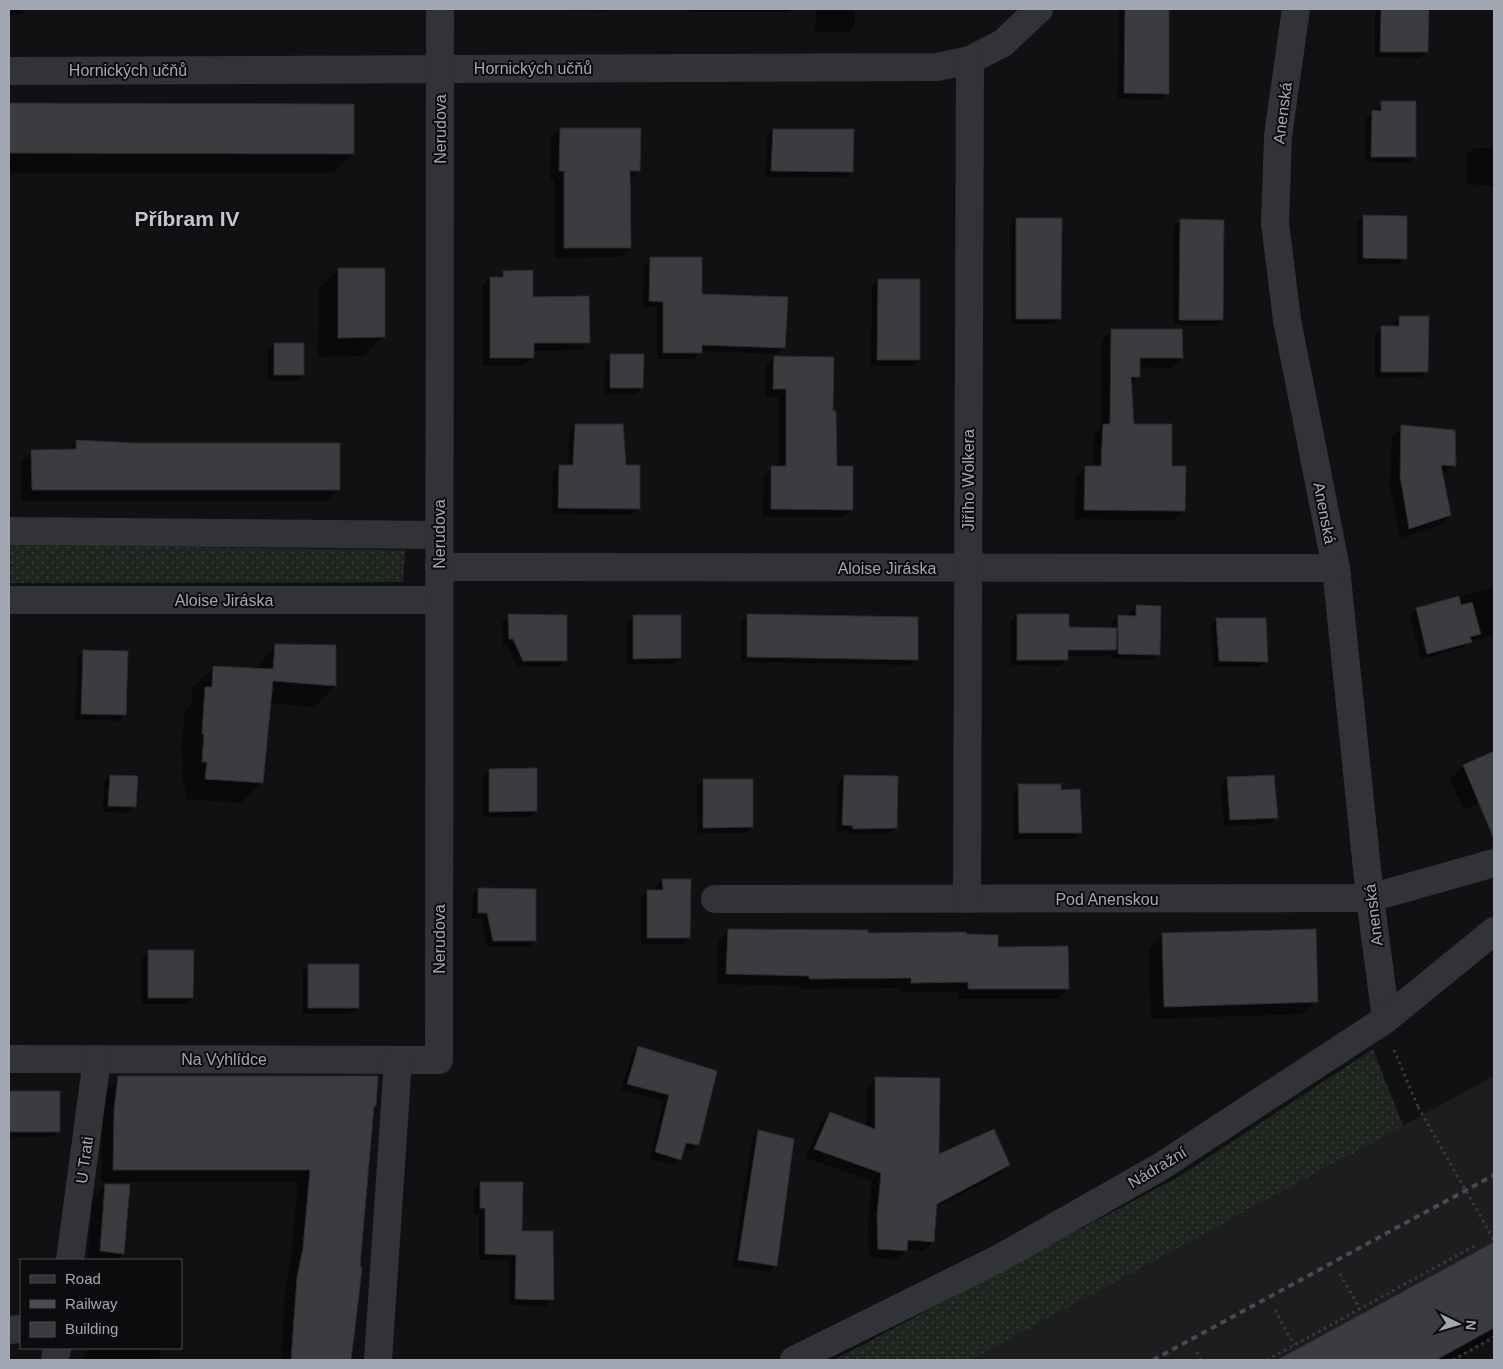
<svg xmlns="http://www.w3.org/2000/svg" width="1503" height="1369" font-family="Arial,sans-serif">
  <style>
    .built { fill: #1d1d20 }
    .grass { fill: url(#grass-dots) }
    .shadow { fill: #0007 }
    .building { fill: #3b3c40; stroke: #2b2b2f }
    .lines { fill: none; stroke-linecap: round; stroke-linejoin: round }
    .path { stroke: #383a3f; stroke-width: 3; stroke-dasharray: 2.5 4; stroke-linecap: butt }
    .minor { stroke: #323338; stroke-width: 28 }
    .rail { stroke: #494b51; stroke-width: 4; stroke-dasharray: 6 5; stroke-linecap: butt }
    .path-bridge { stroke: #383a3f; stroke-width: 3; stroke-dasharray: 2.5 4; stroke-linecap: butt }
    .labels { text-anchor: middle; stroke-width: 4; stroke-linejoin: round; paint-order: stroke }
    .street-label { font-size: 16px; fill: #a2a7b4; stroke: #0c0c0e }
    .district-label { font-size: 21px; font-weight: bold; fill: #c3c6d0; stroke: #0c0c0e }
  </style>
  <defs>
    <pattern id="grass-dots" width="8" height="8" patternUnits="userSpaceOnUse" patternTransform="scale(1.25)"><rect width="8" height="8" fill="#1d251e"/><path d="M2 2h.1M6 6h.1" fill="none" stroke="#3b423c" stroke-width="1.8" stroke-linecap="round"/></pattern>
  </defs>
  <rect width="100%" height="100%" fill="#111113"/>
  <polygon class="built" points="1494,1076 1494,1242 1277,1360 971,1360"/>
  <g class="grass">
    <polygon points="9,545 405,550 403,582 9,583"/>
    <polygon points="1373,1049 1403,1126 971,1360 834,1360 1180,1176"/>
  </g>
  <g class="shadow">
    <polygon points="9,9 26,9 20,15 9,15"/>
    <polygon points="330,9 379,9 378,10"/>
    <polygon points="509,9 609,9 607,11"/>
    <polygon points="689,9 791,9 788,12 689,12"/>
    <polygon points="816,9 855,9 855,26 849,32 815,32"/>
    <polygon points="1119,9 1168,9 1167,94 1161,100 1118,99"/>
    <polygon points="1380,9 1428,9 1427,52 1420,58 1375,57 1375,13"/>
    <polygon points="1382,102 1415,157 1409,163 1366,162 1366,118 1375,112"/>
    <polygon points="9,105 353,105 353,154 333,173 9,173"/>
    <polygon points="560,130 639,170 629,180 630,248 620,257 555,258 554,180 550,180 551,139"/>
    <polygon points="773,130 852,171 846,177 766,177 767,136"/>
    <polygon points="1473,148 1494,148 1494,186 1467,184 1467,154"/>
    <polygon points="1364,216 1406,258 1399,264 1357,264 1357,222"/>
    <polygon points="1017,219 1060,318 1053,324 1011,324 1010,225"/>
    <polygon points="1181,220 1222,320 1216,326 1174,325 1174,226"/>
    <polygon points="650,259 700,295 784,347 778,354 700,351 694,359 657,359 657,307 643,307 644,265"/>
    <polygon points="339,269 383,336 364,356 318,357 319,289"/>
    <polygon points="503,272 532,298 589,342 581,350 532,351 532,358 524,366 483,366 482,286 490,278 497,278"/>
    <polygon points="878,280 919,360 913,366 871,366 872,286"/>
    <polygon points="1399,317 1427,371 1421,377 1375,378 1375,334 1381,327 1393,327 1393,324"/>
    <polygon points="1112,330 1182,358 1172,368 1139,367 1138,376 1130,385 1133,426 1170,468 1184,510 1174,520 1075,519 1076,477 1086,467 1093,467 1094,435 1101,428 1102,340"/>
    <polygon points="274,344 303,375 296,381 268,381 268,350"/>
    <polygon points="611,355 642,387 636,394 604,394 605,362"/>
    <polygon points="774,357 832,412 836,468 851,509 843,517 763,517 764,476 772,467 778,467 778,397 765,397 766,365"/>
    <polygon points="576,425 625,467 639,508 632,515 552,514 553,473 560,466 568,466 569,432"/>
    <polygon points="1402,427 1454,465 1442,475 1450,515 1440,525 1400,538 1390,486 1392,437"/>
    <polygon points="76,442 338,490 328,501 21,501 21,462 32,451 67,451"/>
    <polygon points="1494,587 1494,635 1471,641 1464,647 1421,659 1410,615 1416,609"/>
    <polygon points="1137,606 1159,654 1153,660 1112,659 1112,653 1109,656 1067,656 1067,659 1060,666 1011,665 1011,621 1017,615 1067,628 1112,629 1112,623 1119,617 1130,617 1130,612"/>
    <polygon points="509,616 565,660 559,667 517,666 507,645 503,645 502,622"/>
    <polygon points="633,616 679,658 673,664 627,664 627,623"/>
    <polygon points="748,616 917,659 910,665 741,662 741,622"/>
    <polygon points="1217,619 1266,661 1260,667 1213,667 1211,625"/>
    <polygon points="276,646 335,686 314,707 270,703 262,782 241,803 185,799 186,783 182,782 183,755 181,754 185,710 192,703 192,688 214,667 255,669"/>
    <polygon points="84,651 125,715 119,721 75,719 78,657"/>
    <polygon points="1492,754 1494,759 1494,793 1488,800 1464,810 1450,779 1463,766"/>
    <polygon points="489,770 536,811 530,817 483,817 483,776"/>
    <polygon points="110,776 135,806 128,813 103,812 104,782"/>
    <polygon points="845,776 896,828 889,834 847,834 848,831 836,831 838,783"/>
    <polygon points="1228,778 1276,818 1270,824 1224,826 1221,784"/>
    <polygon points="703,780 752,827 746,833 698,833 697,787"/>
    <polygon points="1019,786 1059,792 1080,832 1074,839 1013,839 1013,792"/>
    <polygon points="662,880 689,938 683,944 641,944 641,898 648,891 656,891 656,886"/>
    <polygon points="478,890 535,940 529,947 487,947 481,918 472,919 472,896"/>
    <polygon points="728,931 966,936 997,948 1068,988 1057,999 958,999 958,992 901,992 901,988 799,989 799,986 717,984 718,941"/>
    <polygon points="1162,935 1316,1001 1303,1014 1151,1019 1149,948"/>
    <polygon points="148,952 192,997 186,1004 142,1004 142,958"/>
    <polygon points="309,965 357,1008 351,1014 303,1014 303,971"/>
    <polygon points="638,1048 715,1072 697,1145 691,1151 683,1149 680,1159 674,1165 650,1159 663,1101 621,1090 632,1054"/>
    <polygon points="119,1077 374,1106 372,1108 352,1360 281,1360 285,1290 291,1261 298,1182 101,1182 102,1123 107,1090"/>
    <polygon points="876,1079 938,1156 1009,1165 1000,1174 935,1208 933,1242 924,1251 906,1249 897,1260 869,1257 868,1225 872,1181 806,1158 821,1122 830,1113 866,1127 867,1088"/>
    <polygon points="9,1092 59,1092 59,1131 52,1137 9,1137"/>
    <polygon points="758,1132 776,1265 769,1272 733,1266 752,1138"/>
    <polygon points="480,1183 520,1232 553,1300 546,1306 509,1305 510,1261 479,1260 479,1214 474,1214 474,1189"/>
    <polygon points="105,1185 123,1254 116,1260 88,1260 92,1199"/>
    <polygon points="1494,1243 1494,1336 1450,1360 1280,1360"/>
    <polygon points="92,1348 160,1349 159,1360 84,1360 84,1355"/>
  </g>
  <g class="building">
    <polygon points="1125,9 1169,9 1169,94 1124,93"/>
    <polygon points="1381,9 1429,9 1428,52 1380,52"/>
    <polygon points="1381,101 1416,101 1416,157 1371,157 1372,110 1381,111"/>
    <polygon points="9,103 354,104 354,154 9,153"/>
    <polygon points="560,128 641,128 640,171 630,171 631,248 564,248 564,171 559,171"/>
    <polygon points="773,129 854,129 853,172 771,171"/>
    <polygon points="1363,215 1407,216 1407,259 1363,258"/>
    <polygon points="1016,218 1062,218 1061,319 1016,319"/>
    <polygon points="1180,219 1224,220 1223,320 1179,320"/>
    <polygon points="650,257 702,257 702,294 788,297 785,348 702,345 702,353 663,353 663,302 649,301"/>
    <polygon points="338,268 385,268 385,337 338,338"/>
    <polygon points="533,270 533,297 589,296 590,343 534,343 534,358 490,358 490,277 503,277 503,271"/>
    <polygon points="878,279 920,279 920,360 877,360"/>
    <polygon points="1399,316 1429,316 1428,372 1381,372 1381,326 1399,326"/>
    <polygon points="1111,329 1182,329 1183,358 1140,358 1140,377 1131,377 1134,424 1172,424 1172,466 1186,466 1185,511 1084,510 1085,466 1101,466 1103,424 1110,424"/>
    <rect x="274" y="343" width="30" height="32"/>
    <polygon points="610,354 644,354 643,388 610,388"/>
    <polygon points="774,356 834,357 833,411 836,411 837,466 853,466 853,510 771,509 771,466 786,466 786,389 773,389"/>
    <polygon points="575,424 623,424 626,465 640,465 640,509 558,508 559,465 573,465"/>
    <polygon points="1401,425 1455,430 1456,466 1441,465 1451,515 1409,529 1400,476"/>
    <polygon points="76,440 134,443 340,443 340,490 32,490 31,450 76,449"/>
    <polygon points="1459,596 1461,605 1472,602 1481,634 1470,637 1472,642 1427,654 1416,608"/>
    <polygon points="1136,605 1161,606 1160,655 1118,654 1118,615 1136,616"/>
    <polygon points="508,614 567,615 567,661 523,661 513,639 509,639"/>
    <polygon points="747,614 918,617 918,660 747,657"/>
    <polygon points="1017,614 1069,614 1069,627 1117,628 1116,650 1068,650 1068,660 1017,660"/>
    <polygon points="633,615 681,615 681,658 633,659"/>
    <polygon points="1216,618 1266,618 1268,662 1219,661"/>
    <polygon points="275,644 336,645 336,686 273,681 263,783 205,779 207,762 202,762 204,734 202,734 205,687 212,687 213,666 273,669"/>
    <polygon points="83,650 128,651 126,715 81,714"/>
    <polygon points="1494,751 1494,839 1463,765"/>
    <polygon points="537,768 537,811 489,812 489,769"/>
    <polygon points="110,775 138,776 136,807 108,806"/>
    <polygon points="844,775 898,776 897,828 853,829 853,826 842,825"/>
    <polygon points="1274,775 1278,818 1230,820 1227,777"/>
    <polygon points="703,779 753,779 753,827 703,828"/>
    <polygon points="1018,784 1061,784 1061,790 1080,789 1082,833 1019,833"/>
    <polygon points="662,879 691,879 690,938 647,938 647,890 663,890"/>
    <polygon points="478,888 536,889 536,941 493,941 487,913 478,913"/>
    <polygon points="728,929 868,930 868,933 966,932 967,934 998,935 998,947 1068,946 1069,989 968,989 968,982 911,983 911,978 809,979 809,976 726,974"/>
    <polygon points="1316,929 1318,1002 1164,1007 1162,933"/>
    <polygon points="148,950 194,950 193,998 148,998"/>
    <rect x="308" y="964" width="51" height="44"/>
    <polygon points="638,1046 717,1071 699,1145 686,1143 681,1160 655,1152 669,1095 627,1084"/>
    <polygon points="118,1076 378,1076 376,1106 374,1106 360,1266 362,1267 359,1295 351,1360 291,1360 297,1277 303,1248 310,1170 113,1170 114,1110"/>
    <polygon points="875,1077 940,1078 939,1154 994,1129 1010,1165 937,1204 934,1242 908,1240 907,1251 878,1249 877,1215 881,1173 814,1149 830,1112 875,1129"/>
    <rect x="9" y="1091" width="51" height="41"/>
    <polygon points="758,1130 794,1139 777,1266 738,1260"/>
    <polygon points="480,1182 523,1182 522,1231 553,1231 554,1300 515,1299 516,1255 485,1254 485,1208 480,1208"/>
    <polygon points="105,1184 130,1184 124,1254 100,1251"/>
    <polygon points="1494,1242 1494,1328 1436,1360 1277,1360"/>
  </g>
  <g class="lines">
    <g class="path">
      <polyline points="1394,1050 1418,1107"/>
      <polyline points="1340,1274 1360,1309"/>
      <polyline points="1275,1310 1294,1345"/>
      <polyline points="1197,1352 1201,1360"/>
      <polyline points="1267,1360 1476,1245"/>
      <polyline points="1453,1360 1494,1337"/>
    </g>
    <g class="minor">
      <polyline points="1296,9 1278,136 1275,223 1287,320 1336,568 1370,898 1386,1019"/>
      <polyline points="9,71 937,67 970,60 1003,43 1039,9"/>
      <polyline points="9,531 439,535"/>
      <polyline points="439,567 1336,568"/>
      <polyline points="9,600 439,600"/>
      <polyline points="715,899 1370,898 1494,863"/>
      <polyline points="967,899 970,60"/>
      <polyline points="9,1059 439,1060 440,9"/>
      <polyline points="70,1260 97,1059"/>
      <polyline points="9,1330 21,1329"/>
      <polyline points="55,1360 57,1348"/>
      <polyline points="378,1360 398,1060"/>
      <polyline points="794,1360 1000,1258 1160,1167 1386,1019 1494,931"/>
    </g>
    <polyline class="rail" points="1153,1360 1494,1175"/>
    <polyline class="path-bridge" points="1418,1107 1494,1240"/>
  </g>
  <g class="labels">
    <g class="street-label">
      <text x="533" y="74">Hornických učňů</text>
      <text x="128" y="76">Hornických učňů</text>
      <text transform="translate(1282 113) rotate(-83)" y="6">Anenská</text>
      <text transform="translate(440 129) rotate(-90)" y="6">Nerudova</text>
      <text transform="translate(968 480) rotate(-90)" y="6">Jiřího Wolkera</text>
      <text transform="translate(1325 513) rotate(79)" y="6">Anenská</text>
      <text transform="translate(439 534) rotate(-90)" y="6">Nerudova</text>
      <text x="887" y="574">Aloise Jiráska</text>
      <text x="224" y="606">Aloise Jiráska</text>
      <text x="1107" y="905">Pod Anenskou</text>
      <text transform="translate(1373 915) rotate(-97)" y="6">Anenská</text>
      <text transform="translate(439 939) rotate(-90)" y="6">Nerudova</text>
      <text x="224" y="1065">Na Vyhlídce</text>
      <text transform="translate(84 1160) rotate(-82)" y="6">U Trati</text>
      <text transform="translate(1157 1167) rotate(-31)" y="6">Nádražní</text>
    </g>
    <g class="district-label">
      <text x="187" y="226">Příbram IV</text>
    </g>
  </g>
  <rect width="1503" height="1369" fill="none" stroke="#a2a7b4" stroke-width="20"/>
  <rect x="20" y="1259" width="162" height="90" fill="#0c0c0e" stroke="#484a50"/>
  <rect x="30" y="1275" width="25" height="8" fill="#323338" stroke="#484a50"/>
  <text x="65" y="1284" font-size="15" fill="#a2a7b4">Road</text>
  <rect x="30" y="1300" width="25" height="8" fill="#494b51" stroke="#484a50"/>
  <text x="65" y="1309" font-size="15" fill="#a2a7b4">Railway</text>
  <rect x="30" y="1322" width="25" height="15" fill="#3b3c40" stroke="#484a50"/>
  <text x="65" y="1334" font-size="15" fill="#a2a7b4">Building</text>
  <g transform="translate(1458 1324) rotate(95)" stroke="#0c0c0e" stroke-width="4" paint-order="stroke">
  <path d="M0-4L9 19L0 12L-9 19Z" fill="#a2a7b4"/>
  <text y="-8" font-size="14" font-weight="bold" text-anchor="middle" fill="#a2a7b4">N</text>
  </g>
</svg>
